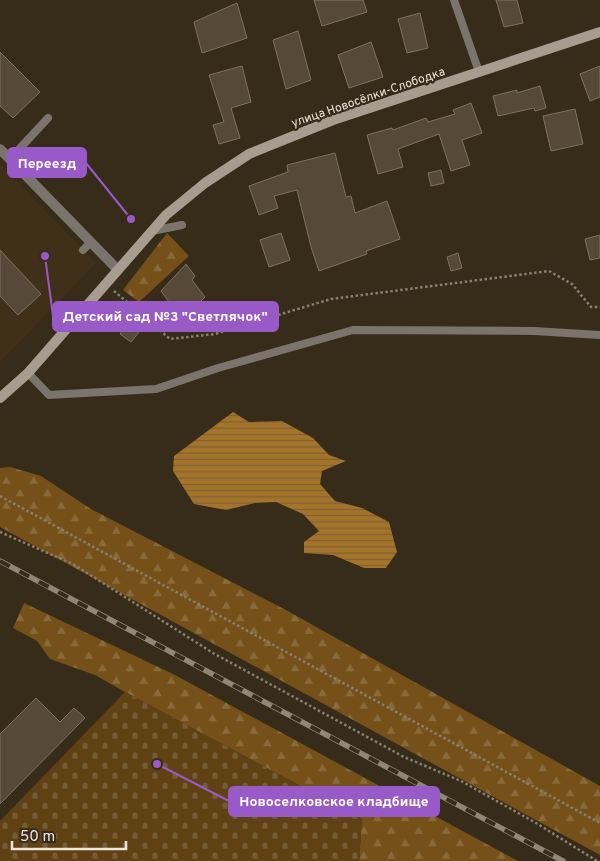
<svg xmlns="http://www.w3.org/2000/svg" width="600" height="861" font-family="Overpass,sans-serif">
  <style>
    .built { fill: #403019 }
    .forest { fill: url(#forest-firs) }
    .cemetery { fill: url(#cemetery-stones) }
    .water { fill: url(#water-rules) }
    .building { fill: #564938; stroke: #80715f }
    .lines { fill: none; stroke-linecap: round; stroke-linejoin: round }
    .path { stroke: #8a7f71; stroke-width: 2.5; stroke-dasharray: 2.5 2.5; stroke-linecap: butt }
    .service { stroke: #7a746c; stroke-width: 8 }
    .minor { stroke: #7a746c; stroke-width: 10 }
    .secondary { stroke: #a69c8f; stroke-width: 10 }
    .rail-casing { stroke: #918779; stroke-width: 5.5 }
    .rail { stroke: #372b1a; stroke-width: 4; stroke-dasharray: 11; stroke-linecap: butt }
    .labels { text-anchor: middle; stroke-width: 4.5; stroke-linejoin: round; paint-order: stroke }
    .street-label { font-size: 12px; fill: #eee6dc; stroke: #372b1a }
    .leader { fill: none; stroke: #985ac6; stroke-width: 2 }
    .callout-dot { fill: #985ac6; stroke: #372b1a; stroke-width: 2 }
    .callout { fill: #985ac6; stroke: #985ac6; stroke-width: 2 }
    .callout-label { font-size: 14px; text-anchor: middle; font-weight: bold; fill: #fff }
  </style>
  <defs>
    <pattern id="forest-firs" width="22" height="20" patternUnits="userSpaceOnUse" patternTransform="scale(1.25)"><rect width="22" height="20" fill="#755119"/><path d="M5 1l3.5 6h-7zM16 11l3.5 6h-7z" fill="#896a3a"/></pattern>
    <pattern id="cemetery-stones" width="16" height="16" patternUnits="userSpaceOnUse" patternTransform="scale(1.25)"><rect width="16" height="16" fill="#5f4114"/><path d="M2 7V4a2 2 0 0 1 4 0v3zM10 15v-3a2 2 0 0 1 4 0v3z" fill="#765c36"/></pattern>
    <pattern id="water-rules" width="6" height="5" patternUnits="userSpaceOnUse" patternTransform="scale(1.25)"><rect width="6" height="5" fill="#a5742b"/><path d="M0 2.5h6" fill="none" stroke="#7f6134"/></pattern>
  </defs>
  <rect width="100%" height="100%" fill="#372b1a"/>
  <polygon class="built" points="0,164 96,263 0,362"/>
  <g class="forest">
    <polygon points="167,233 189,256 139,302 123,290"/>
    <polygon points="10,467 41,476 91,509 286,610 600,786 600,855 0,527 0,468"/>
    <polygon points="24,603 175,675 518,861 359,861 362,819 125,692 95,675 50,659 37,641 13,628"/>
  </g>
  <polygon class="cemetery" points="125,692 362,819 359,861 0,861 0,821"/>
  <polygon class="water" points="233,412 249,422 282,421 313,438 329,455 346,461 322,471 320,484 335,501 362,508 389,522 397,552 386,568 364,568 333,555 304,553 304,542 319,531 303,514 276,502 255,503 226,510 194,504 173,471 174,456"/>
  <g class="building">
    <polygon points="314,0 363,0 367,12 322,26"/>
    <polygon points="496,0 517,0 523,23 504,27"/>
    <polygon points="237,3 247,38 202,53 194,22"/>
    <polygon points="420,13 428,48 407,53 398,19"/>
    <polygon points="298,31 311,80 286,89 273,40"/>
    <polygon points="371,42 383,77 349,88 338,55"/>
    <polygon points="0,52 40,92 13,118 0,106"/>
    <polygon points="242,66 251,102 231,108 240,138 219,144 213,125 224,122 209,75"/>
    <polygon points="600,66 600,97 590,101 580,74"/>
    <polygon points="540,86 546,108 535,111 534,108 498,116 493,96 517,90 517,93"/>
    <polygon points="471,103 482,133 462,140 470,165 451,171 439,134 398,149 403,167 378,174 367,135 392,128 393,130 426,118 428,122 455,114 453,110"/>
    <polygon points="575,109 583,144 551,151 543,116"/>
    <polygon points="335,153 346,197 351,196 355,213 387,201 400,239 366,251 367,254 319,271 311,247 297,190 274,196 278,208 259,215 249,186 288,172 287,165"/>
    <polygon points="441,170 444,183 431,186 428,173"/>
    <polygon points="281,233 290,260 269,267 260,240"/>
    <polygon points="600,235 600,258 590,260 585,239"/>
    <polygon points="0,250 41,294 18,315 0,296"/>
    <polygon points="458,253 462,268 451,271 447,257"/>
    <polygon points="186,264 195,276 192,280 205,297 182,320 161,291"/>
    <polygon points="128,323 139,332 131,342 120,334"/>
    <polygon points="36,698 60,722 74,708 85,718 0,804 0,734"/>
  </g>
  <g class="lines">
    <g class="path">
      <polyline points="114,291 170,339 215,334 331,299 549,271 572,284 591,307 600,307"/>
      <polyline points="0,496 600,823"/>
      <polyline points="0,532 73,564 213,653 404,757 461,781 536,823 597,861"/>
    </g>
    <g class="service">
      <polyline points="454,0 479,72"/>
      <polyline points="10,159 48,118"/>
      <polyline points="152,231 182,225"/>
      <polyline points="83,250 91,242"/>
      <polyline points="28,373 49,395 156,389 218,368 353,330 534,331 600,335"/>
    </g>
    <polyline class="minor" points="0,149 118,270"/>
    <polyline class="secondary" points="0,398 28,373 166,215 205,183 249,154 333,120 600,32"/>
    <g class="rail-casing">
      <polyline id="rail" points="0,561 563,861"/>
    </g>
    <use href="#rail" class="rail"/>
  </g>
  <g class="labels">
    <g class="street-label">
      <text transform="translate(368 97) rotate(-19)" y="4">улица Новосёлки-Слободка</text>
    </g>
  </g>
  <path class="leader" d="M131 219L86 163M45 256L53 316M157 764L229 801"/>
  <g class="callout-dot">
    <circle cx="131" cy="219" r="5"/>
    <circle cx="45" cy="256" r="5"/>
    <circle cx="157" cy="764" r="5"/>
  </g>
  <g class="callout">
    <rect x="8" y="148" width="78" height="29" rx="5"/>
    <rect x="53" y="302" width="225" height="29" rx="5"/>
    <rect x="229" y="787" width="210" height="29" rx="5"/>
  </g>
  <g class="callout-label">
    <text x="47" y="168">Переезд</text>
    <text x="165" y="321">Детский сад №3 "Светлячок"</text>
    <text x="334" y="806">Новоселковское кладбище</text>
  </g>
  <path d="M12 841v8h114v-8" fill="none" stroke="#eee6dc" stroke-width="2.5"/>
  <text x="20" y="841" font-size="15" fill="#eee6dc" stroke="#372b1a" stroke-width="4" paint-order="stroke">50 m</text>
</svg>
